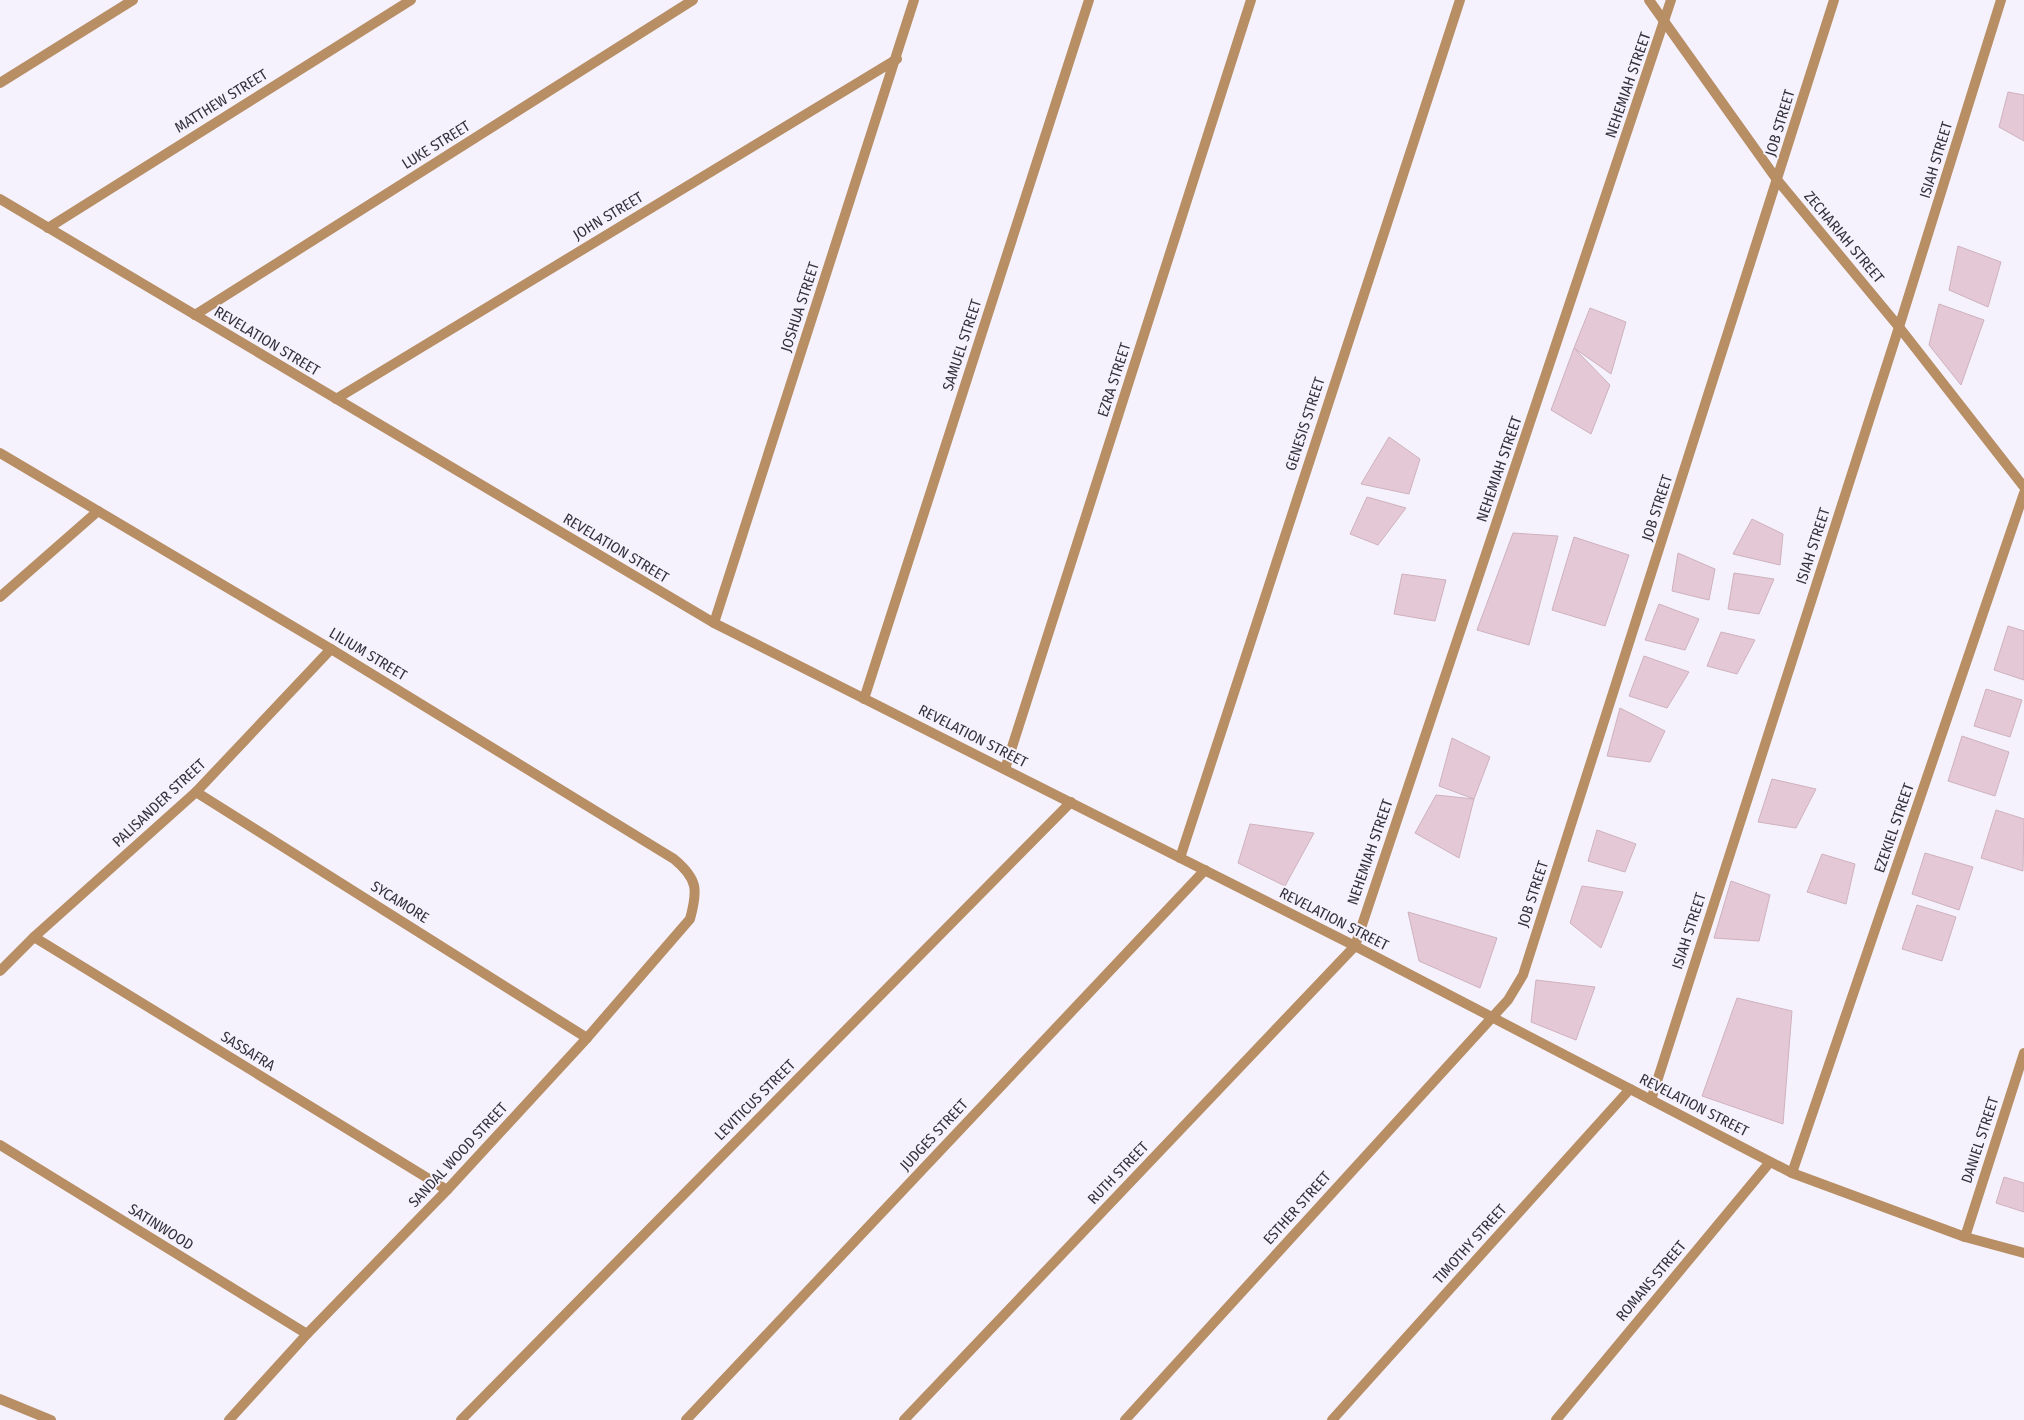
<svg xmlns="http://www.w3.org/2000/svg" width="2024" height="1420" font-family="'Fira Sans Condensed',sans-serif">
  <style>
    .building { fill: #e5c8d5; stroke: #ceb2be }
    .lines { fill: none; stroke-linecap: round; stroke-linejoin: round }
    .minor { stroke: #b88e64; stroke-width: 10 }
    .labels { text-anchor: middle; stroke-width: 4; stroke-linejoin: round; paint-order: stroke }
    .street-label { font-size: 15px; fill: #34313b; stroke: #f5f2fd }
  </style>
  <rect width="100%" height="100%" fill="#f5f2fd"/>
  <g class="building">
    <polygon points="2008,92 2024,95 2024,141 1999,127"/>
    <polygon points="1958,246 2001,262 1988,307 1949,290"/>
    <polygon points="1939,304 1984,320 1961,385 1929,345"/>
    <polygon points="1590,308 1626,322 1611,374 1574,348"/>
    <polygon points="1574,348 1610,385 1591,434 1551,410"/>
    <polygon points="1389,437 1420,459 1409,494 1361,484"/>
    <polygon points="1367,497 1406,508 1378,545 1350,534"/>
    <polygon points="1752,519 1783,534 1780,565 1733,554"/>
    <polygon points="1513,533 1558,536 1529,645 1477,630"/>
    <polygon points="1574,537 1629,555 1605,626 1552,610"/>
    <polygon points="1678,553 1715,569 1709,600 1672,591"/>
    <polygon points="1734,573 1774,579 1759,614 1728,609"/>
    <polygon points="1402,574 1446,580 1435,621 1394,614"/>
    <polygon points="1659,604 1699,619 1685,650 1645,640"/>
    <polygon points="2008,626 2024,631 2024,680 1994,670"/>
    <polygon points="1721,632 1755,640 1737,674 1707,666"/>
    <polygon points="1644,656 1689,672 1667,708 1629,696"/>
    <polygon points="1986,689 2022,700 2010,737 1974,726"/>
    <polygon points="1620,708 1665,731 1650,762 1607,756"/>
    <polygon points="1962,736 2009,752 1995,796 1948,781"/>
    <polygon points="1452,738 1490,757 1474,799 1439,786"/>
    <polygon points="1772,779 1816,789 1796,828 1758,822"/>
    <polygon points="1436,795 1474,799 1459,858 1415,833"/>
    <polygon points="1996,810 2024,819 2023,871 1981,858"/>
    <polygon points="1250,824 1314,833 1285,886 1238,863"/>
    <polygon points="1597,830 1636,844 1625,872 1588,861"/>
    <polygon points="1925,853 1973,867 1959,910 1912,894"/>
    <polygon points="1822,854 1855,864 1846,904 1807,892"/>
    <polygon points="1731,881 1770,895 1759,941 1714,938"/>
    <polygon points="1582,886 1623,892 1601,948 1570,923"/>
    <polygon points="1917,905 1956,917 1942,961 1902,949"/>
    <polygon points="1408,912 1497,938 1480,988 1419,961"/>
    <polygon points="1536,980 1595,987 1576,1040 1531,1022"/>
    <polygon points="1737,998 1792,1011 1783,1124 1702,1096"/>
    <polygon points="2004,1177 2024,1183 2024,1212 1996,1203"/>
  </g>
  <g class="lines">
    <g class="minor">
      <polyline points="1649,0 1778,181 1899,327 2024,487"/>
      <polyline points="0,83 133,0"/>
      <polyline points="0,199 714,623 1355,946 1792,1173 1965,1237 2024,1253"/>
      <polyline points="48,228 411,0"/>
      <polyline points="195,315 693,0"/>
      <polyline points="336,399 897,59"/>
      <path d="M0,453L331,649L674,859C698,879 698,890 690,919L587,1038L447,1190L307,1334L229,1420"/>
      <polyline points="0,597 98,511"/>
      <polyline points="714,623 914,0"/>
      <polyline points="864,699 1089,0"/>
      <polyline points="1005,769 1251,0"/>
      <polyline points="196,792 587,1038"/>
      <polyline points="1180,858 1460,0"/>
      <polyline points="34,937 447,1190"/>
      <polyline points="0,971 34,937 196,792 331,649"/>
      <polyline points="1651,1100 1899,327 2001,0"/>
      <polyline points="0,1145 307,1334"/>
      <polyline points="1792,1173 2024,493"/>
      <polyline points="1965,1237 2024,1053"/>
      <polyline points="0,1399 51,1420"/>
      <polyline points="461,1420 1071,802"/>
      <polyline points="686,1420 1205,870"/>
      <polyline points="904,1420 1355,946 1671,0"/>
      <polyline points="1125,1420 1508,1000 1523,975 1834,0"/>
      <polyline points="1332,1420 1630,1089"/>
      <polyline points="1556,1420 1770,1162"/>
    </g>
  </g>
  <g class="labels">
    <g class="street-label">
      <text transform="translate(1628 85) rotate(-71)" y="5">NEHEMIAH STREET</text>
      <text transform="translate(221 101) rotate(-32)" y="5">MATTHEW STREET</text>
      <text transform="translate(1780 123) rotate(-73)" y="5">JOB STREET</text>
      <text transform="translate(436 145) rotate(-32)" y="5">LUKE STREET</text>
      <text transform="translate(1936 160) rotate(-73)" y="5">ISIAH STREET</text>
      <text transform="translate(608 216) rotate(-31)" y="5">JOHN STREET</text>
      <text transform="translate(1844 237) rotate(50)" y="5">ZECHARIAH STREET</text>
      <text transform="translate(800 307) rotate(-72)" y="5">JOSHUA STREET</text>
      <text transform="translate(267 341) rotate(31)" y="5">REVELATION STREET</text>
      <text transform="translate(962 345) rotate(-72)" y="5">SAMUEL STREET</text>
      <text transform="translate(1114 380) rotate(-72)" y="5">EZRA STREET</text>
      <text transform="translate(1305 424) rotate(-72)" y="5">GENESIS STREET</text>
      <text transform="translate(1499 469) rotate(-71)" y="5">NEHEMIAH STREET</text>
      <text transform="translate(1657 508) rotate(-72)" y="5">JOB STREET</text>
      <text transform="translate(1813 546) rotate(-72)" y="5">ISIAH STREET</text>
      <text transform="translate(616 548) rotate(31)" y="5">REVELATION STREET</text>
      <text transform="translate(368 654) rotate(31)" y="5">LILIUM STREET</text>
      <text transform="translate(973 736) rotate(27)" y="5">REVELATION STREET</text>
      <text transform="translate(159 803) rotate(-43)" y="5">PALISANDER STREET</text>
      <text transform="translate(1894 828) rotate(-71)" y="5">EZEKIEL STREET</text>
      <text transform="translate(1370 852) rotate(-71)" y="5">NEHEMIAH STREET</text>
      <text transform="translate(1533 894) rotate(-72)" y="5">JOB STREET</text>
      <text transform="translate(400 902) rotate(32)" y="5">SYCAMORE</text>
      <text transform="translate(1334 919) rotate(27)" y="5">REVELATION STREET</text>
      <text transform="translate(1689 931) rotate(-72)" y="5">ISIAH STREET</text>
      <text transform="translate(248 1051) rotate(32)" y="5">SASSAFRA</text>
      <text transform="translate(755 1100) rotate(-45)" y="5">LEVITICUS STREET</text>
      <text transform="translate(1694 1105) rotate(27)" y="5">REVELATION STREET</text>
      <text transform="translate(934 1135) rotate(-47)" y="5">JUDGES STREET</text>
      <text transform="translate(1980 1140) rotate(-72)" y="5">DANIEL STREET</text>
      <text transform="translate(458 1155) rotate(-47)" y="5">SANDAL WOOD STREET</text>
      <text transform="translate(1118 1173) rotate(-46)" y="5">RUTH STREET</text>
      <text transform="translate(1297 1208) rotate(-48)" y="5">ESTHER STREET</text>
      <text transform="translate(161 1227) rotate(32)" y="5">SATINWOOD</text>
      <text transform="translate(1470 1244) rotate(-48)" y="5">TIMOTHY STREET</text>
      <text transform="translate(1651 1281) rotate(-50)" y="5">ROMANS STREET</text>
    </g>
  </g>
</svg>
